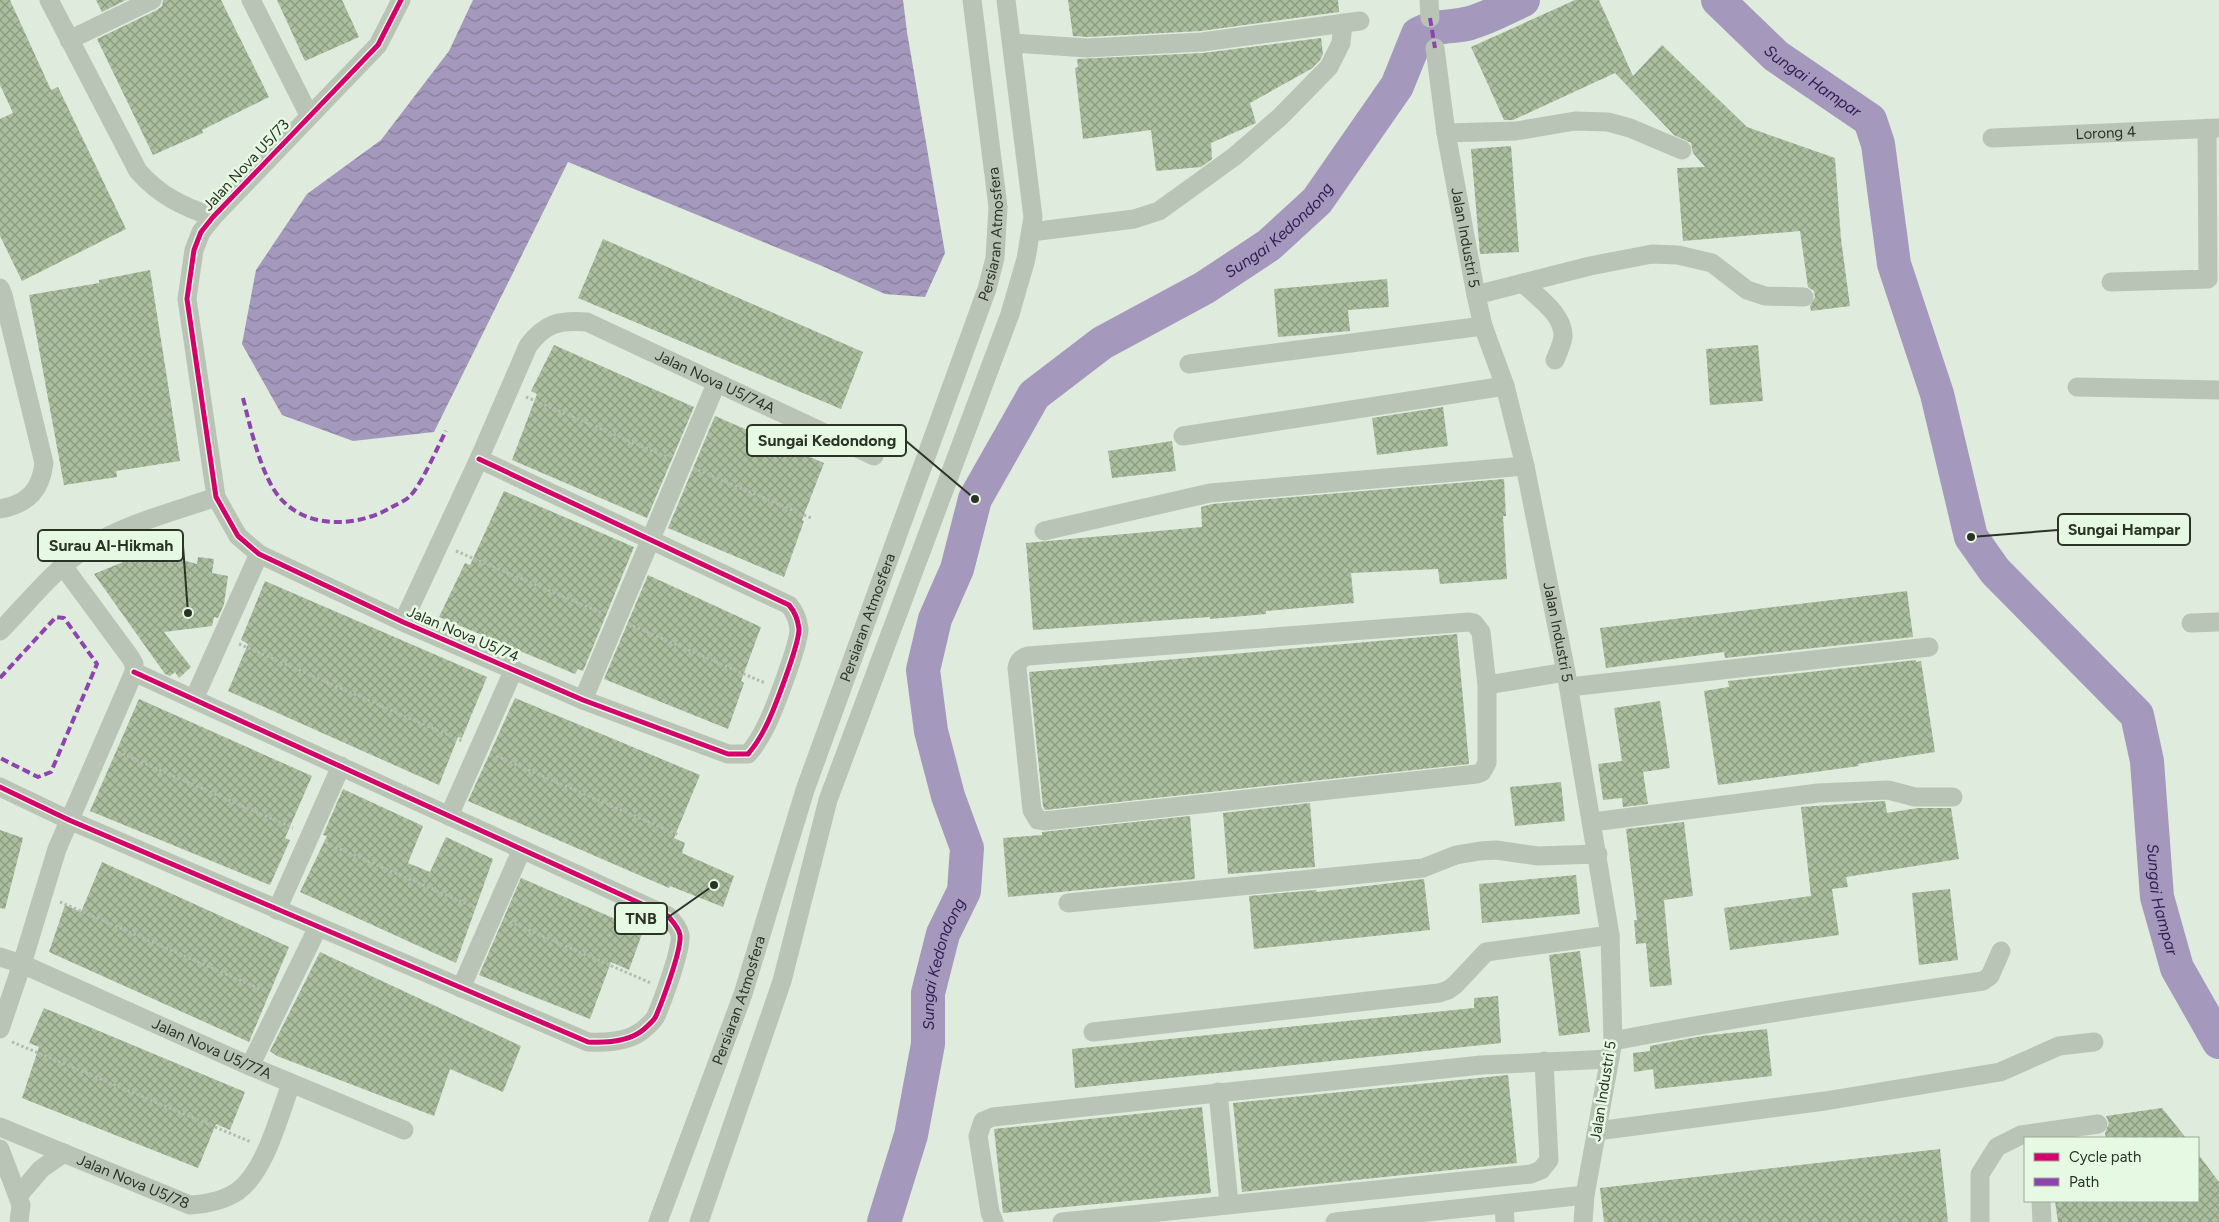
<svg xmlns="http://www.w3.org/2000/svg" width="2219" height="1222" font-family="Figtree,sans-serif">
  <style>
    .water { fill: url(#water-waves) }
    .lines { fill: none; stroke-linecap: round; stroke-linejoin: round }
    .river { stroke: #a499bc; stroke-width: 34 }
    .building { fill: url(#building-cross-hatch) }
    .path { stroke: #b2bcaf; stroke-width: 3; stroke-dasharray: 2.5 2.5; stroke-linecap: butt }
    .minor { stroke: #b9c4b6; stroke-width: 19 }
    .quiet { stroke: #8e44ad; stroke-width: 4; stroke-dasharray: 8 4; stroke-linecap: butt }
    .cycleway-casing { stroke: #e6f9e3; stroke-width: 8 }
    .cycleway { stroke: #d6006c; stroke-width: 5 }
    .labels { text-anchor: middle; stroke-width: 5; stroke-linejoin: round; paint-order: stroke }
    .street-label { font-size: 15px; fill: #2a3325; stroke: #e6f9e3 }
    .water-label { font-size: 16px; font-style: italic; fill: #311b55; stroke: #e6f9e3 }
    .leader { fill: none; stroke: #2a3325; stroke-width: 2 }
    .callout-dot { fill: #2a3325; stroke: #e6f9e3; stroke-width: 2 }
    .callout { fill: #e6f9e3; stroke: #2a3325; stroke-width: 2 }
    .callout-label { font-size: 16px; text-anchor: middle; font-weight: bold; fill: #2a3325 }
  </style>
  <defs>
    <pattern id="water-waves" width="16" height="10" patternUnits="userSpaceOnUse" patternTransform="scale(1.25)"><rect width="16" height="10" fill="#a499bc"/><path d="M0 5q4-4 8 0t8 0" fill="none" stroke="#867d99"/></pattern>
    <pattern id="building-cross-hatch" width="8" height="8" patternUnits="userSpaceOnUse" patternTransform="scale(1.25)"><rect width="8" height="8" fill="#abbe9e"/><path d="M0 0l8 8M0 8l8-8" fill="none" stroke="#8b9b81"/></pattern>
  </defs>
  <rect width="100%" height="100%" fill="#dfebdd"/>
  <polygon class="water" points="473,0 903,0 907,32 945,253 925,297 885,294 822,266 568,162 434,432 353,441 282,415 242,344 256,270 307,194 381,140 449,51"/>
  <g class="lines">
    <g class="river">
      <path id="s1" d="M1718,0L1776,56L1870,120L1878,144L1894,264L1937,394L1971,537L1995,571L2137,715L2147,761L2157,897L2177,968L2219,1042"/>
      <path id="s2" d="M884,1222L911,1135L928,1044V993L943,934L964,891L967,848L948,796L931,731L923,670L935,619L957,569L975,499L1034,395L1102,343L1204,288L1269,245L1317,201L1397,86L1418,34C1434,25 1452,28 1470,23C1488,18 1506,8 1523,0"/>
    </g>
  </g>
  <g class="building">
    <polygon points="0,0 10,0 51,90 58,87 126,229 22,281 0,236 0,119 13,113 0,85"/>
    <polygon points="96,0 126,0 102,12"/>
    <polygon points="163,0 221,0 269,97 202,130 203,133 153,155 97,39 157,10 162,6"/>
    <polygon points="277,0 342,0 359,37 305,61"/>
    <polygon points="1068,0 1338,0 1339,12 1201,31 1087,37 1073,36"/>
    <polygon points="1575,0 1599,0 1633,76 1662,45 1747,127 1835,158 1841,239 1850,306 1811,311 1810,306 1815,297 1814,291 1808,287 1800,231 1683,241 1677,168 1705,167 1693,153 1691,143 1674,135 1615,73 1513,120 1504,120 1471,47"/>
    <polygon points="1321,38 1323,54 1320,60 1311,69 1250,103 1256,123 1211,143 1212,159 1201,167 1156,171 1151,130 1083,139 1075,68 1078,67 1077,59 1203,53"/>
    <polygon points="1511,146 1519,252 1480,254 1471,149"/>
    <polygon points="603,239 863,352 841,409 578,298"/>
    <polygon points="150,270 180,461 116,471 117,477 64,485 29,295 99,283 99,280"/>
    <polygon points="1387,279 1389,307 1348,310 1350,331 1278,337 1274,289"/>
    <polygon points="554,345 694,407 647,518 512,460 537,394 531,391"/>
    <polygon points="1758,345 1763,401 1710,405 1706,349"/>
    <polygon points="1443,407 1448,446 1377,455 1372,418"/>
    <polygon points="715,416 824,463 802,520 804,521 784,577 668,528"/>
    <polygon points="1172,441 1176,471 1112,478 1108,451"/>
    <polygon points="1504,479 1506,516 1503,516 1507,579 1440,584 1438,569 1351,573 1354,603 1266,611 1266,614 1210,619 1210,617 1033,630 1026,543 1202,527 1201,507 1212,504"/>
    <polygon points="504,491 634,547 583,671 578,669 575,674 439,617 465,563 470,565"/>
    <polygon points="162,546 167,556 197,564 198,557 214,559 212,573 228,576 224,604 218,618 214,617 212,626 164,632 191,667 179,678 175,672 170,676 165,674 94,574"/>
    <polygon points="648,575 761,627 741,681 744,683 728,729 604,679"/>
    <polygon points="265,581 487,677 462,738 458,737 439,785 228,691 248,644 241,640"/>
    <polygon points="1907,591 1913,637 1725,658 1724,652 1606,668 1600,628"/>
    <polygon points="1457,634 1469,764 1045,810 1043,806 1029,672"/>
    <polygon points="1916,660 1916,662 1921,661 1935,752 1858,764 1859,766 1718,785 1704,691 1729,687 1728,681"/>
    <polygon points="515,698 700,775 674,838 685,843 682,853 734,876 723,907 670,886 669,888 468,801"/>
    <polygon points="139,699 312,776 285,838 290,840 270,885 90,811"/>
    <polygon points="1660,701 1670,768 1643,772 1648,804 1623,807 1622,798 1603,800 1598,764 1622,761 1614,708"/>
    <polygon points="1561,782 1565,821 1515,826 1510,787"/>
    <polygon points="343,789 423,826 408,863 430,872 446,837 493,859 456,963 300,892 327,836 323,835"/>
    <polygon points="1885,801 1887,813 1918,808 1951,808 1959,859 1846,877 1848,887 1832,889 1839,935 1730,950 1724,908 1811,896 1801,807"/>
    <polygon points="1310,803 1315,867 1228,874 1223,813"/>
    <polygon points="1190,816 1195,879 1008,897 1003,838 1042,835 1042,832"/>
    <polygon points="1684,822 1693,896 1664,900 1672,985 1650,987 1646,943 1636,944 1634,920 1637,920 1626,829"/>
    <polygon points="0,830 23,838 5,909 0,908"/>
    <polygon points="102,862 289,947 249,1042 49,952 65,905 81,912"/>
    <polygon points="1576,875 1580,914 1482,923 1479,884"/>
    <polygon points="521,878 643,931 629,970 611,962 590,1019 479,975"/>
    <polygon points="1424,879 1430,930 1254,949 1249,896 1316,890 1317,892"/>
    <polygon points="1950,889 1958,960 1919,965 1912,893"/>
    <polygon points="1580,951 1590,1032 1559,1036 1549,955"/>
    <polygon points="320,952 521,1046 503,1092 450,1069 434,1116 277,1056 270,1051"/>
    <polygon points="1498,996 1501,1043 1075,1088 1072,1049 1474,1008 1474,998"/>
    <polygon points="44,1008 245,1092 230,1130 216,1124 198,1168 22,1098 39,1047 29,1043"/>
    <polygon points="1767,1029 1772,1076 1655,1089 1653,1069 1634,1072 1633,1053 1650,1051 1650,1046 1702,1036"/>
    <polygon points="1508,1075 1517,1163 1242,1192 1233,1103"/>
    <polygon points="1202,1107 1211,1193 1003,1213 994,1129"/>
    <polygon points="2162,1108 2186,1138 2106,1138 2105,1133 2109,1123 2106,1116"/>
    <polygon points="1940,1149 1948,1222 1604,1222 1600,1188"/>
    <polygon points="2198,1154 2219,1182 2219,1222 2058,1222 2055,1201 2198,1201"/>
  </g>
  <g class="lines">
    <g class="path">
      <polyline points="526,397 667,457"/>
      <polyline points="698,470 811,518"/>
      <polyline points="456,551 602,613"/>
      <polyline points="633,626 765,683"/>
      <polyline points="239,644 462,741"/>
      <polyline points="118,752 293,828"/>
      <polyline points="496,756 679,835"/>
      <polyline points="326,843 476,908"/>
      <polyline points="60,902 267,992"/>
      <polyline points="510,922 651,983"/>
      <polyline points="12,1042 251,1142"/>
    </g>
    <g class="minor">
      <path d="M49,0L138,171C160,196 182,206 213,217"/>
      <polyline points="251,0 309,115"/>
      <path d="M401,0L378,45L213,217L201,232L194,250L187,299L216,497L238,536L259,554L403,622L583,700L728,754H748C755,746 760,738 765,728C773,713 799,645 799,629C798,620 795,612 789,605L479,459"/>
      <polyline points="1429,0 1430,18"/>
      <polyline points="69,40 152,0"/>
      <polyline points="1012,43 1087,48 1202,42 1360,21"/>
      <path id="s3" d="M1435,48L1446,133L1476,295L1483,326L1505,386L1525,466L1566,672L1610,935L1613,1041L1585,1195L1583,1222"/>
      <polyline points="1446,133 1516,131 1575,121 1608,122 1630,128 1682,150"/>
      <path id="s4" d="M1992,138L2218,128"/>
      <polyline points="1031,232 1134,219 1159,211 1235,156 1280,117 1329,67 1341,43 1343,23"/>
      <polyline points="2111,282 2208,279 2207,128"/>
      <path d="M1523,283C1537,297 1564,314 1563,337C1562,344 1558,353 1555,360"/>
      <path d="M0,288L3,295L44,463C41,490 28,504 0,509"/>
      <polyline points="1476,295 1590,266 1652,254 1678,255 1712,263 1747,290 1765,296 1804,297"/>
      <polyline points="1189,364 1483,326"/>
      <polyline points="2077,387 2219,390"/>
      <polyline points="1183,436 1505,386"/>
      <polyline points="1044,531 1210,493 1525,466"/>
      <path id="s5" d="M403,622L479,459L528,346C545,323 559,320 587,322L874,456"/>
      <polyline points="2191,623 2219,622"/>
      <path d="M0,631C27,604 53,570 85,549C124,524 173,512 216,497"/>
      <path d="M1487,685L1481,632L1474,623L1469,622L1028,656C1021,658 1018,661 1017,668L1032,810L1038,820L1044,821L1477,774L1482,772L1487,763V685L1566,672"/>
      <polyline points="1569,687 1929,647"/>
      <polyline points="194,699 259,554"/>
      <polyline points="583,700 716,384"/>
      <path d="M0,787L69,820L588,1042C606,1043 628,1042 643,1030C647,1026 654,1021 656,1016C662,1002 682,949 680,935C679,928 673,922 668,916L134,672"/>
      <polyline points="449,816 514,669"/>
      <polyline points="1593,822 1818,793 1888,790 1915,797 1953,797"/>
      <polyline points="1068,903 1423,868 1456,855 1480,851 1496,850 1538,856 1598,854"/>
      <polyline points="277,910 341,766"/>
      <path id="s6" d="M0,957L22,964L250,1066L404,1130"/>
      <polyline points="461,988 522,849"/>
      <polyline points="0,1029 22,964 57,849 134,672 134,664 130,657 63,566"/>
      <polyline points="1093,1032 1439,993 1448,990 1455,985 1486,952 1610,935"/>
      <path d="M1613,1041C1736,1017 1859,999 1983,981L1990,976L2001,951"/>
      <polyline points="250,1066 318,927"/>
      <polyline points="1218,1092 1229,1203"/>
      <path id="s7" d="M0,1127L190,1205C206,1204 225,1200 238,1191C266,1170 279,1115 291,1084"/>
      <polyline points="1597,1131 1825,1101 2000,1072 2059,1046 2094,1042"/>
      <polyline points="0,1149 21,1205 19,1222"/>
      <polyline points="18,1196 41,1169 64,1153"/>
      <polyline points="2041,1201 2042,1222"/>
      <polyline points="1504,1204 1505,1222"/>
      <path id="s8" d="M658,1222L743,994L805,790L987,289L995,258L998,207L972,0"/>
      <polyline points="699,1222 782,981 828,800 1010,314 1026,259 1033,217 1006,0"/>
      <polyline points="994,1222 990,1212 978,1136 983,1121 993,1117 1481,1065 1610,1059"/>
      <polyline points="1062,1222 1531,1174 1541,1170 1549,1160 1544,1061"/>
      <polyline points="1335,1222 1585,1195"/>
      <polyline points="1980,1222 1980,1174 1997,1147 2021,1135 2098,1124"/>
    </g>
    <g class="quiet">
      <polyline points="1430,18 1435,48"/>
      <path d="M243,398C250,426 261,476 280,498C308,530 358,527 392,507C397,504 405,501 409,497C421,486 438,446 446,431"/>
      <polyline points="0,678 56,617 64,618 97,664 51,772 38,777 0,758"/>
    </g>
    <g class="cycleway-casing">
      <g id="cycleway">
        <path d="M401,0L378,45L213,217L201,232L194,250L187,299L216,497L238,536L259,554L403,622L583,700L728,754H748C755,746 760,738 765,728C773,713 799,645 799,629C798,620 795,612 789,605L479,459"/>
        <path d="M0,787L69,820L588,1042C606,1043 628,1042 643,1030C647,1026 654,1021 656,1016C662,1002 682,949 680,935C679,928 673,922 668,916L134,672"/>
      </g>
    </g>
    <use href="#cycleway" class="cycleway"/>
  </g>
  <g class="labels">
    <g class="street-label">
      <text dy="5" stroke="none"><textPath href="#s4" startOffset="114">Lorong 4</textPath></text>
      <text transform="translate(246 165) rotate(-47)" y="5">Jalan Nova U5/73</text>
      <text dy="5" stroke="none"><textPath href="#s8" startOffset="1045">Persiaran Atmosfera</textPath></text>
      <text dy="5" stroke="none"><textPath href="#s3" startOffset="192">Jalan Industri 5</textPath></text>
      <text dy="5" stroke="none"><textPath href="#s5" startOffset="512">Jalan Nova U5/74A</textPath></text>
      <text dy="5" stroke="none"><textPath href="#s8" startOffset="640">Persiaran Atmosfera</textPath></text>
      <text dy="5" stroke="none"><textPath href="#s3" startOffset="598">Jalan Industri 5</textPath></text>
      <text transform="translate(463 634) rotate(23)" y="5">Jalan Nova U5/74</text>
      <text dy="5" stroke="none"><textPath href="#s8" startOffset="236">Persiaran Atmosfera</textPath></text>
      <text dy="5" stroke="none"><textPath href="#s6" startOffset="231">Jalan Nova U5/77A</textPath></text>
      <text transform="translate(1603 1091) rotate(-81)" y="5">Jalan Industri 5</text>
      <text dy="5" stroke="none"><textPath href="#s7" startOffset="144">Jalan Nova U5/78</textPath></text>
    </g>
    <g class="water-label">
      <text dy="6" stroke="none"><textPath href="#s1" startOffset="125">Sungai Hampar</textPath></text>
      <text dy="6" stroke="none"><textPath href="#s2" startOffset="1166">Sungai Kedondong</textPath></text>
      <text dy="6" stroke="none"><textPath href="#s1" startOffset="1055">Sungai Hampar</textPath></text>
      <text dy="6" stroke="none"><textPath href="#s2" startOffset="266">Sungai Kedondong</textPath></text>
    </g>
  </g>
  <path class="leader" d="M975 499L906 441M1971 537L2058 530M188 613L183 546M714 885L667 918"/>
  <g class="callout-dot">
    <circle cx="975" cy="499" r="5"/>
    <circle cx="1971" cy="537" r="5"/>
    <circle cx="188" cy="613" r="5"/>
    <circle cx="714" cy="885" r="5"/>
  </g>
  <g class="callout">
    <rect x="747" y="425" width="159" height="31" rx="5"/>
    <rect x="2058" y="514" width="132" height="31" rx="5"/>
    <rect x="38" y="530" width="145" height="31" rx="5"/>
    <rect x="615" y="903" width="52" height="31" rx="5"/>
  </g>
  <g class="callout-label">
    <text x="827" y="446">Sungai Kedondong</text>
    <text x="2124" y="535">Sungai Hampar</text>
    <text x="111" y="551">Surau Al-Hikmah</text>
    <text x="641" y="924">TNB</text>
  </g>
  <rect x="2024" y="1137" width="175" height="65" fill="#e6f9e3" stroke="#9baa97"/>
  <rect x="2034" y="1153" width="25" height="8" fill="#d6006c" stroke="#9baa97"/>
  <text x="2069" y="1162" font-size="15" fill="#2a3325">Cycle path</text>
  <rect x="2034" y="1178" width="25" height="8" fill="#8e44ad" stroke="#9baa97"/>
  <text x="2069" y="1187" font-size="15" fill="#2a3325">Path</text>
</svg>
